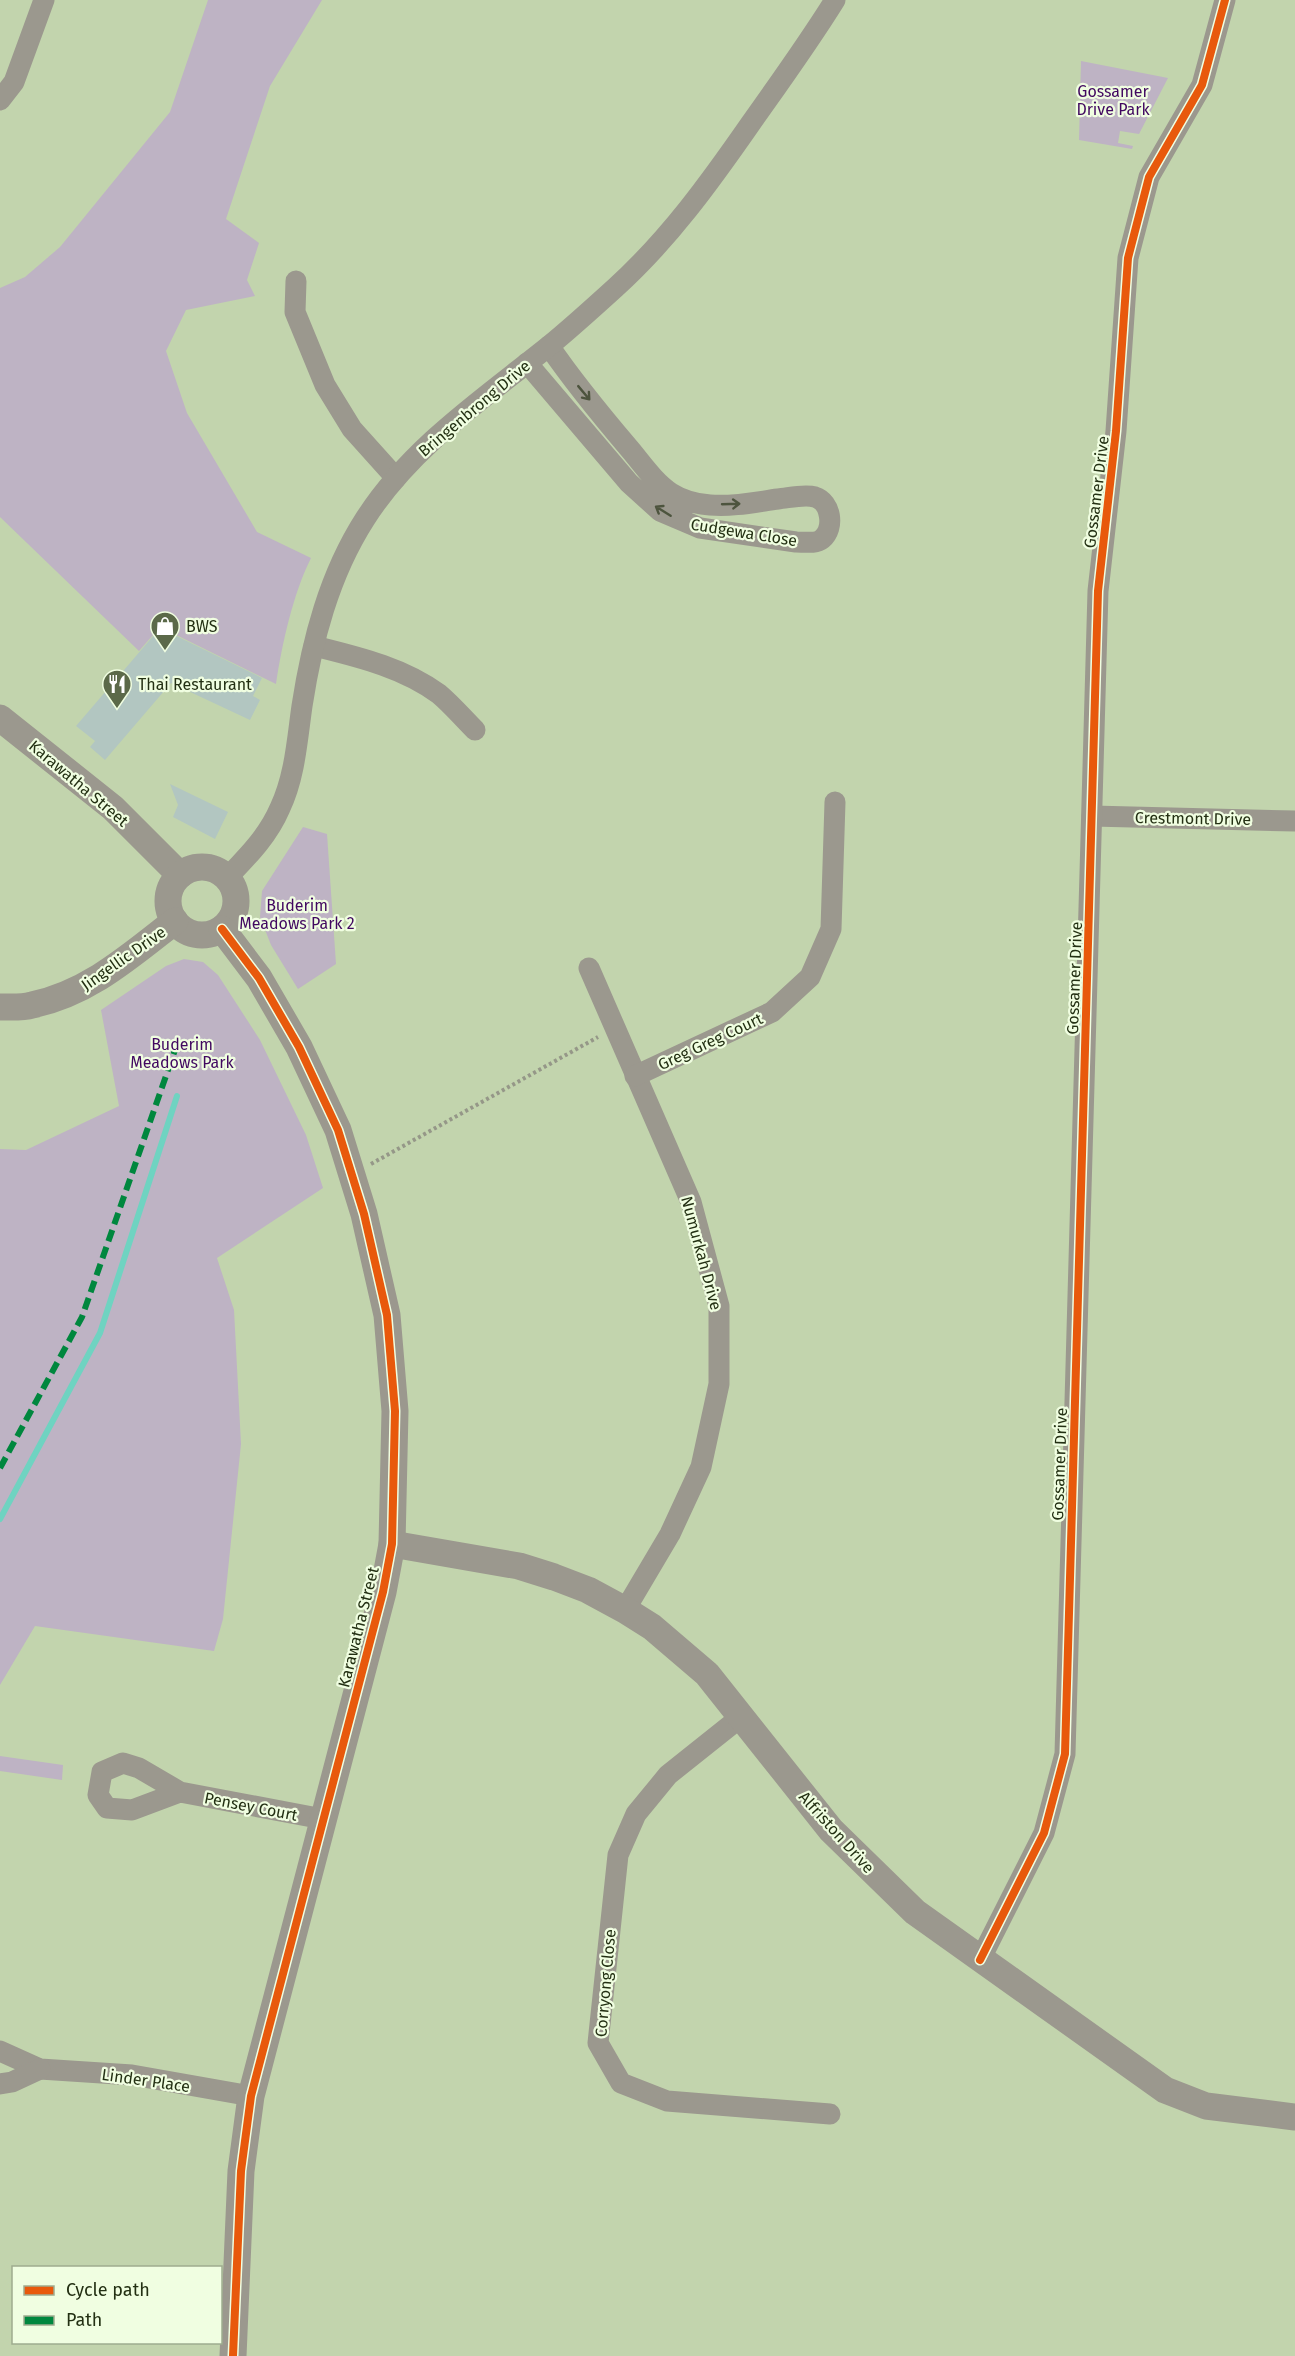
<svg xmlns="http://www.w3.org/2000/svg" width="1295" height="2356" font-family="'Fira Sans',sans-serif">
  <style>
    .green { fill: #beb3c4 }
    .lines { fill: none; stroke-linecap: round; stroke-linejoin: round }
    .stream { stroke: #6fd3c1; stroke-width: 6 }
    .building { fill: #b2c6c1 }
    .path { stroke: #959788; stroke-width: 4; stroke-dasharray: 3 3; stroke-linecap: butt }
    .minor { stroke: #9b988e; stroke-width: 21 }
    .tertiary { stroke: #9b988e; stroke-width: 27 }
    .quiet { stroke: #00873e; stroke-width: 6; stroke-dasharray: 12 6; stroke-linecap: butt }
    .cycleway-casing { stroke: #f0fee1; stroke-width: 11 }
    .cycleway { stroke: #e8590c; stroke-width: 8 }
    .oneway { stroke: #4d543e }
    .labels { text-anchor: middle; stroke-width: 4.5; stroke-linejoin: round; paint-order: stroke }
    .park-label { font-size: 16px; fill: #410860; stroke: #f0fee1 }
    .street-label { font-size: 16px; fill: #233013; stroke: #f0fee1 }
    .poi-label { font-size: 16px; fill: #233013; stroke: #f0fee1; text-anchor: start }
  </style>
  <rect width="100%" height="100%" fill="#c2d4ad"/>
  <g class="green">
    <path d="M208,0H322L270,86L226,219L259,243L247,280L255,296L186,310L166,351L187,413L257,532L311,558C293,594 282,644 276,684L160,627L139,651L0,517V288L25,277L60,247L170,112Z"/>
    <polygon points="1081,61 1168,78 1139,134 1120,131 1118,143 1133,146 1132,149 1079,140"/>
    <polygon points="303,827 327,834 336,964 298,989 271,945 260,917 262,891"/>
    <polygon points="184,959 203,962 218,975 260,1040 306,1135 323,1188 217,1258 234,1310 241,1444 223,1619 214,1651 35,1626 0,1685 0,1149 26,1150 119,1106 101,1010 166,966"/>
    <polygon points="0,1756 63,1765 62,1780 0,1771"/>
  </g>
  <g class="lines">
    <polyline class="stream" points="0,1519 100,1333 177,1096"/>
  </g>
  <g class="building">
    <polygon points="160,628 262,678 253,696 260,700 250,720 171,683 105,760 90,747 95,741 76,726"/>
    <polygon points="170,784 228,812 215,839 173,817 178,805"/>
  </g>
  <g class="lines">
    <polyline class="path" points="371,1164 598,1037"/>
    <g class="minor">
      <polyline points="0,100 14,82 44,0"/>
      <polyline points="296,281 295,312 325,385 352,429 396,478"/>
      <path d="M527,363L629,483L660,511L700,528L796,542C804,542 816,544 822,539C835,528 831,502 815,497C804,494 789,498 778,499C756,502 733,507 710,505C697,504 682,500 671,493C654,482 641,462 628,447C600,414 573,381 549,346"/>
      <path d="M314,646C358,657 402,667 439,694C452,705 463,718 475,730"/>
      <polyline points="1092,816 1295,821"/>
      <path d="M227,878C248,856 268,836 280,808C295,776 297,741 302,706C312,641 329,575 365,519C411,447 483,399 549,346C571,328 593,308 615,288C669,239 710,182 751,123C780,82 809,42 835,0"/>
      <polyline points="589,968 691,1202 719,1306 719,1384 701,1467 670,1534 625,1610"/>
      <polyline points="635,1076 772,1012 810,977 831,929 835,802"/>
      <polyline points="742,1716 668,1775 636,1814 618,1855 598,2043 621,2083 667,2101 830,2114"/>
      <polyline points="180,1792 139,1768 123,1763 102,1772 98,1795 107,1808 132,1810 180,1792 323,1819"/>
      <polyline points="980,1960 1044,1833 1065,1754 1098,591 1116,431 1128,258 1149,177 1202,85 1225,0"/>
      <polyline points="0,2051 40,2069 132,2075 251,2096"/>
      <polyline points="0,2084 12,2082 40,2069"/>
    </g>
    <g class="tertiary">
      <polyline points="0,718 113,808 180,875"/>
      <circle cx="202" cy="901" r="34"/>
      <polyline points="222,929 259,978 299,1047 338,1130 364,1214 387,1315 395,1411 392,1544 383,1592 251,2096 241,2171 233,2356"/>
      <path d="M0,1007C11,1007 22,1008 32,1005C89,993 130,956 175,921"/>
      <polyline points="392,1544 519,1566 554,1577 588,1590 625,1610 652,1627 707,1674 831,1830 915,1912 1165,2090 1206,2106 1295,2117"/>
    </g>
    <polyline class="quiet" points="0,1468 82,1317 175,1050"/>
    <g class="cycleway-casing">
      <g id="cycleway">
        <polyline points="222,929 259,978 299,1047 338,1130 364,1214 387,1315 395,1411 392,1544 383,1592 251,2096 241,2171 233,2356"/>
        <polyline points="980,1960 1044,1833 1065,1754 1098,591 1116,431 1128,258 1149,177 1202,85 1225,0"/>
      </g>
    </g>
    <use href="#cycleway" class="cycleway"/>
  </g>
  <defs><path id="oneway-shaft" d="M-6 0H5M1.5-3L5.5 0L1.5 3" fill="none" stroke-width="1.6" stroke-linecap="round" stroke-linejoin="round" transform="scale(1.5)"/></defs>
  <g class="oneway">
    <use href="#oneway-shaft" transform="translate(584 393) rotate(50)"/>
    <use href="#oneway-shaft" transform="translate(731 504) rotate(-2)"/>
    <use href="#oneway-shaft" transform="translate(663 511) rotate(-148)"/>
  </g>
  <defs>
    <g id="shop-pin" transform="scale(1.5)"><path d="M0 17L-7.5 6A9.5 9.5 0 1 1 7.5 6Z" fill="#5b6949" stroke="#f0fee1"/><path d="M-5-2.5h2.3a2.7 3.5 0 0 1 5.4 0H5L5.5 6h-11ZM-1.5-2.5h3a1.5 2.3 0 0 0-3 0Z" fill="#fff"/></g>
    <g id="restaurant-pin" transform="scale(1.5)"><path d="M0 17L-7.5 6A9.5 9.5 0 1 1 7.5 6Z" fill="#5b6949" stroke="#f0fee1"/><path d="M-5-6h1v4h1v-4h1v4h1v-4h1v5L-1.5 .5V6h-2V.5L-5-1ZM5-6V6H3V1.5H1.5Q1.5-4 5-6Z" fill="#fff"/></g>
  </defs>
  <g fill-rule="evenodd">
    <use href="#shop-pin" x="165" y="626"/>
    <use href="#restaurant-pin" x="117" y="684"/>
  </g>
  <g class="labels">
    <g class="park-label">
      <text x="1113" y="97">Gossamer<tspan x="1113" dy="18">Drive Park</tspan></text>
      <text x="297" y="911">Buderim<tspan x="297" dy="18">Meadows Park 2</tspan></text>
      <text x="182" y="1050">Buderim<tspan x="182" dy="18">Meadows Park</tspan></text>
    </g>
    <g class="street-label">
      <text transform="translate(474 408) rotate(-40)" y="6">Bringenbrong Drive</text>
      <text transform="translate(1096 492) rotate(-83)" y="6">Gossamer Drive</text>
      <text transform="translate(744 532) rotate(9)" y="6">Cudgewa Close</text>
      <text transform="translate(79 783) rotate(40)" y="6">Karawatha Street</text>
      <text transform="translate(1193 818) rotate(1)" y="6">Crestmont Drive</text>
      <text transform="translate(123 958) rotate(-35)" y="6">Jingellic Drive</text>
      <text transform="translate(1074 978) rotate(-88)" y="6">Gossamer Drive</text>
      <text transform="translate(710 1041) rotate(-25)" y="6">Greg Greg Court</text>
      <text transform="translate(702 1253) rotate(75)" y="6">Numurkah Drive</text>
      <text transform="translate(1059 1464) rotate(-88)" y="6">Gossamer Drive</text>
      <text transform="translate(358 1627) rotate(-76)" y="6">Karawatha Street</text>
      <text transform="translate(251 1806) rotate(11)" y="6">Pensey Court</text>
      <text transform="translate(837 1832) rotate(48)" y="6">Alfriston Drive</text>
      <text transform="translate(605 1983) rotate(-85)" y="6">Corryong Close</text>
      <text transform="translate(146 2080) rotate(8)" y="6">Linder Place</text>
    </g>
    <g class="poi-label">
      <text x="186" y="632">BWS</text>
      <text x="138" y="690">Thai Restaurant</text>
    </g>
  </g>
  <rect x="12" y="2266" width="210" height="78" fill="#f0fee1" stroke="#9eac8f" stroke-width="1.5"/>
  <rect x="24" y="2286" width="30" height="9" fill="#e8590c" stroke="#9eac8f" stroke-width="1.5"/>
  <text x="66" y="2296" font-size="18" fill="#233013">Cycle path</text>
  <rect x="24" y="2316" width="30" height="9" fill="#00873e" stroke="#9eac8f" stroke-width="1.5"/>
  <text x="66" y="2326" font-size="18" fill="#233013">Path</text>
</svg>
